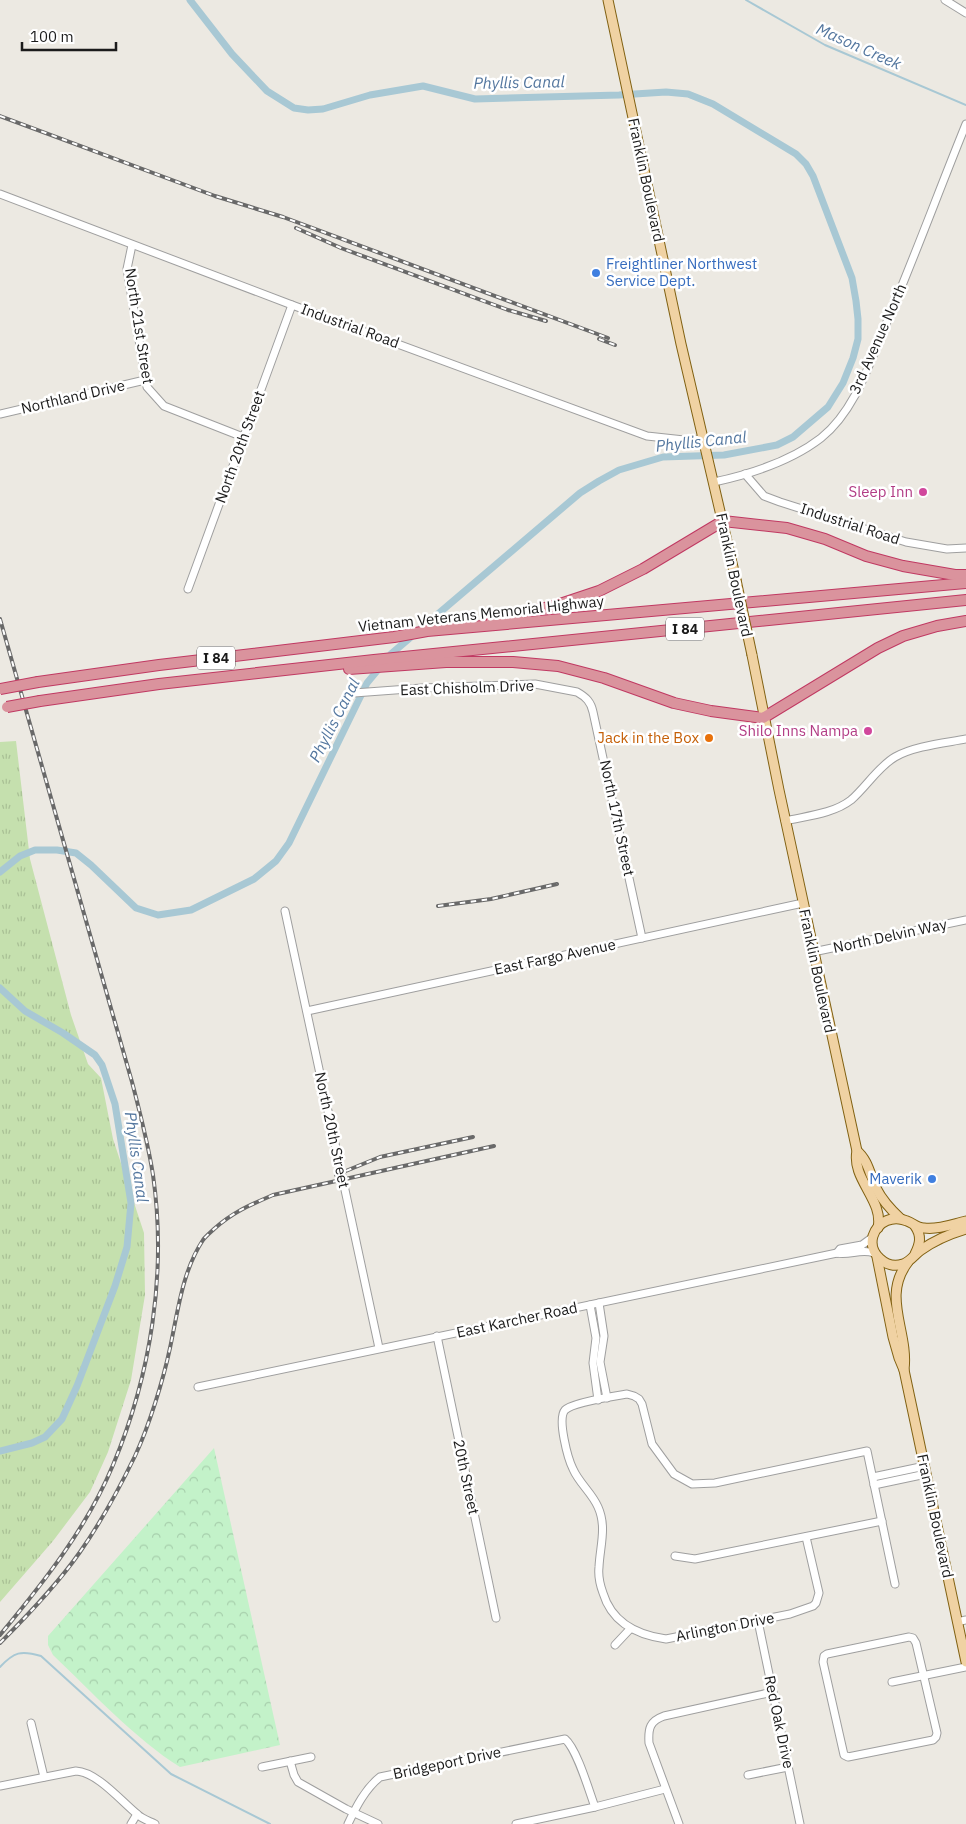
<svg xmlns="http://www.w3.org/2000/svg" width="966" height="1824" font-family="'IBM Plex Sans',sans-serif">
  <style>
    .grass { fill: url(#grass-tufts) }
    .park { fill: url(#park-crowns) }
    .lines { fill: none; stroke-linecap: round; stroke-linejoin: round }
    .stream { stroke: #a8c8d4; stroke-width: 2 }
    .canal { stroke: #a8c8d4; stroke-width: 7 }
    .minor-casing { stroke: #9f9f9f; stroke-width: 9 }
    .major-casing { stroke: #816112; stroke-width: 11 }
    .highway-casing { stroke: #c03962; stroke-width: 12 }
    .minor { stroke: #fff; stroke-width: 7 }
    .major { stroke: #f0d2a3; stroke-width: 9 }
    .highway { stroke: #da939d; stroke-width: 10 }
    .rail-casing { stroke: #696969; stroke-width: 4 }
    .rail { stroke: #fff; stroke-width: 2; stroke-dasharray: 5.5; stroke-linecap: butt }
    .major-bridge-casing { stroke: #816112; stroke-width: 11; stroke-linecap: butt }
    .highway-bridge-casing { stroke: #c03962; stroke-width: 12; stroke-linecap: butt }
    .major-bridge { stroke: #f0d2a3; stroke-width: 9 }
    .highway-bridge { stroke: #da939d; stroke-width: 10 }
    .shop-dot { fill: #3f7fe0; stroke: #fff; stroke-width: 2 }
    .hotel-dot { fill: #d1479c; stroke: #fff; stroke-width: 2 }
    .food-dot { fill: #e8710a; stroke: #fff; stroke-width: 2 }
    .labels { text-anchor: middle; stroke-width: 5; stroke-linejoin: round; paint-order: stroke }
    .shield { fill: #fff; stroke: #5f5f5f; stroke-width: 1 }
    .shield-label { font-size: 14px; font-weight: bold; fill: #1b1b1b }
    .street-label { font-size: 15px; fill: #1b1b1b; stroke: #fff }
    .shop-label { font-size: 15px; fill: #366cbe; stroke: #fff; text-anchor: start }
    .hotel-label { font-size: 15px; fill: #b23c85; stroke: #fff; text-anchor: end }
    .food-label { font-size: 15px; fill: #c56008; stroke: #fff; text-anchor: end }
    .water-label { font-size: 16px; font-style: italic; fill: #54779f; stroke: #fff }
  </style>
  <defs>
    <pattern id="grass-tufts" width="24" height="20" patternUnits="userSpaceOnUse" patternTransform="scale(1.25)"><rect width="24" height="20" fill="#c5e0ae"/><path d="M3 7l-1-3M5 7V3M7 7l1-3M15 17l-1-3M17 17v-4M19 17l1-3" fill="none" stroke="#a9c095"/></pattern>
    <pattern id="park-crowns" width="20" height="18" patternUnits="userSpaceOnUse" patternTransform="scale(1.25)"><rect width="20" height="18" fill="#c3f2c9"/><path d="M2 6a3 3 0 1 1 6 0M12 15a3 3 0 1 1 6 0" fill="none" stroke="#a7cfac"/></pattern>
  </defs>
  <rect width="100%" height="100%" fill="#ece9e2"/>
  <polygon class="grass" points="16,741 30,859 71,1015 88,1064 101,1078 113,1139 144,1233 145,1295 131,1380 108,1452 90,1492 53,1541 0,1602 0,742"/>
  <path class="park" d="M214,1448L280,1745L180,1767C135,1739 91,1691 53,1655L48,1645V1636Z"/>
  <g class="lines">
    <g class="stream">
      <polyline points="746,0 825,45 966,105"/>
      <path d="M0,1667C14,1652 21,1650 41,1656L171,1774L270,1824"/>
    </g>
    <g class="canal">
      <polyline points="0,872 20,856 35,850 57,850 76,853 91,865 136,908 158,915 191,910 254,879 276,861 289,843 367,683 391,654 580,493 599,481 619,470 663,457 724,455 777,445 793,437 828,407 843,383 853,358 858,339 858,319 856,301 852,278 813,176 806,164 796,154 713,104 688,94 666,92 619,95 475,99 423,86 370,95 323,109 308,110 294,108 267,91 232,54 190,0"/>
      <polyline points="0,988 25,1011 63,1033 95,1055 102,1065 115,1104 131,1203 127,1247 115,1286 77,1386 62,1419 45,1437 32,1443 0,1451"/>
    </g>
    <g class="minor-casing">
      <g id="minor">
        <polyline points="945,0 966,13"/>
        <polyline points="0,194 292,305 647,436 684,440 704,439"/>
        <polyline points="132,245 127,269 147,387 164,406 243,437"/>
        <polyline points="0,414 145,380"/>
        <polyline points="745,474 764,496 780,502 906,542 947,549 966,548"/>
        <path d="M714,482C751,474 790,462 821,438C857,409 871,358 889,317C916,253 940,188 966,124"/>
        <polyline points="188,589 292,305"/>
        <path d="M354,693L422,688L535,684L577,692C586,697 591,702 593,712L642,938"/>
        <path d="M785,821C806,816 833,814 851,800C866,787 878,767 895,757C914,746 945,743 966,739"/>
        <polyline points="285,911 379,1348"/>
        <polyline points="813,952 966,920"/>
        <polyline points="307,1011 803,903"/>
        <polyline points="837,1253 840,1249 862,1245 873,1237"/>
        <polyline points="599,1303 604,1336 600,1362 607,1398"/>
        <polyline points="590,1305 596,1338 593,1363 598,1400"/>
        <polyline points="437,1336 496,1618"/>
        <path d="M198,1387L837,1253C849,1256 861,1248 874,1253"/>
        <polyline points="873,1477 925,1466"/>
        <polyline points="874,1485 926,1474"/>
        <path d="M806,1537L819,1593L816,1603L813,1606L790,1614L666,1639C637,1635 612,1623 603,1593C600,1585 598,1576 599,1567C600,1546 607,1527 598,1507C592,1493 579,1483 573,1469C568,1459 557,1419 565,1410C573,1402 615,1396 627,1394L634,1396L639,1399L642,1404L652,1444L674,1474L692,1484L715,1483L867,1451L895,1584"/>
        <polyline points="675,1556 695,1559 882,1521"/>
        <polyline points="758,1621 800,1824"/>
        <polyline points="957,1622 966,1620"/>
        <polygon points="909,1637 913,1638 916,1643 937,1733 936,1737 933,1740 848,1757 844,1755 823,1662 824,1656 827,1654"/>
        <polyline points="615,1645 630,1629"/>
        <polyline points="892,1682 966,1667"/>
        <polyline points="31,1723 44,1777"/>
        <polyline points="290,1761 294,1775 298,1782 346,1809 378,1824"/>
        <polyline points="262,1767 311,1757"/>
        <polyline points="748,1775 788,1767"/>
        <path d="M0,1786L76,1771C97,1772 121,1801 137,1814C142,1819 149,1821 155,1824"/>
        <polyline points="131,1824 137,1814"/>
        <path d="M348,1824C356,1807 365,1789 380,1777L565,1739C577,1749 589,1791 595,1807"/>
        <polyline points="516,1824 595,1807 665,1789"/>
        <path d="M679,1824L649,1743C648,1728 650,1721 664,1716L773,1692"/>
      </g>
    </g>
    <g class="major-casing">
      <g id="major">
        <polyline points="608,0 681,344 736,580"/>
        <path d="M752,655L779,790L857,1151C851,1179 884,1200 878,1228"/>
        <path d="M857,1151C868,1160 870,1175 876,1188C882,1200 891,1210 901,1219"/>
        <path d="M966,1221C953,1224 938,1230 924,1228C917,1228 913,1223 907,1221C893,1215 878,1221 873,1236C868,1253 886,1270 903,1264C910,1262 915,1254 921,1250C935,1240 949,1234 966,1229"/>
        <path d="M915,1254C920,1244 922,1236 915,1226"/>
        <polyline points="877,1257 893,1337 899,1358 904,1370 966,1662"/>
        <path d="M904,1370C909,1331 881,1297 908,1262"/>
      </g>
    </g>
    <g class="highway-casing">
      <g id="highway">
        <polyline points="492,620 557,605 599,591 643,569 723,521 787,528 825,539 866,556 903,566 955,575 966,575"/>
        <polyline points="349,669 446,662 513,662 558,666 604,678 674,703 711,711 763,718 878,648 903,636 937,626 966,621"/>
        <polyline points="38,682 159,665 394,637 427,631 966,583"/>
        <polyline points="40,701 159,684 374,660 966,600"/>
      </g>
    </g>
    <use href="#minor" class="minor"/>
    <use href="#major" class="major"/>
    <use href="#highway" class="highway"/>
    <g class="rail-casing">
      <g id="rail">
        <polyline points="0,116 215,196 283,217 608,338"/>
        <polyline points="296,228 341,248 508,310 546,321"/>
        <polyline points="599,339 615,345"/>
        <path d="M0,619L132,1082C140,1113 148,1143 153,1175C167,1272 151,1375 113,1465C87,1528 43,1583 0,1635"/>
        <polyline points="438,906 491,899 557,884"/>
        <polyline points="336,1175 380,1157 473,1137"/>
        <path d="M0,1643C28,1615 57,1585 80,1552C101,1522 119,1489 135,1456C149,1426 163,1381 170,1348C178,1311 182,1272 203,1240C206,1236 211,1232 214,1229C233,1212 250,1205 273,1195L494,1146"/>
      </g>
    </g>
    <use href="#rail" class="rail"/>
    <g class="major-bridge-casing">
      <polyline id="major-bridge" points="736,580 752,655"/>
    </g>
    <g class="highway-bridge-casing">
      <g id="highway-bridge">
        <polyline points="0,689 38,682"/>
        <polyline points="7,707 40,701"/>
      </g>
    </g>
    <use href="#major-bridge" class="major-bridge"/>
    <use href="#highway-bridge" class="highway-bridge"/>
  </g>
  <g class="shop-dot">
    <circle cx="596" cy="273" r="5"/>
    <circle cx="932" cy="1179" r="5"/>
  </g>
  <g class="hotel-dot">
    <circle cx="923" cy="492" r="5"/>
    <circle cx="868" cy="731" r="5"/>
  </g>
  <circle class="food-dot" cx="709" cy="738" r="5"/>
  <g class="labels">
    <g class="shield">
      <rect x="666" y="617.5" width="38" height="23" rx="4"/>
      <rect x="197" y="646.5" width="38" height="23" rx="4"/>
    </g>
    <g class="shield-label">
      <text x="685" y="634">I 84</text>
      <text x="216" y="663">I 84</text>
    </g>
    <g class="street-label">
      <text transform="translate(646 180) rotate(78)" y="5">Franklin Boulevard</text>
      <text transform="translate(139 326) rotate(81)" y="5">North 21st Street</text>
      <text transform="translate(350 326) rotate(20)" y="5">Industrial Road</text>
      <text transform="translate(878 339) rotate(-66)" y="5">3rd Avenue North</text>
      <text transform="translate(73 397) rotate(-13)" y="5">Northland Drive</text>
      <text transform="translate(240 447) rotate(-70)" y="5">North 20th Street</text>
      <text transform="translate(850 524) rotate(18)" y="5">Industrial Road</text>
      <text transform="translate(734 575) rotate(78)" y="5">Franklin Boulevard</text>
      <text transform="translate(481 614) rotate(-6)" y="5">Vietnam Veterans Memorial Highway</text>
      <text transform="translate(467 688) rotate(-2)" y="5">East Chisholm Drive</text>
      <text transform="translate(617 818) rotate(78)" y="5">North 17th Street</text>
      <text transform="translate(890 936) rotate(-12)" y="5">North Delvin Way</text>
      <text transform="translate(555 957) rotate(-12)" y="5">East Fargo Avenue</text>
      <text transform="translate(817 971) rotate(78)" y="5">Franklin Boulevard</text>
      <text transform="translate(332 1130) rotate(78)" y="5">North 20th Street</text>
      <text transform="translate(517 1320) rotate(-12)" y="5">East Karcher Road</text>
      <text transform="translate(466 1477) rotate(78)" y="5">20th Street</text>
      <text transform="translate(935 1516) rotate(78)" y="5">Franklin Boulevard</text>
      <text transform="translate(725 1627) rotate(-11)" y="5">Arlington Drive</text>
      <text transform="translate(779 1722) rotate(78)" y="5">Red Oak Drive</text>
      <text transform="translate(447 1763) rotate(-12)" y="5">Bridgeport Drive</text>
    </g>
    <g class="shop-label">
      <text x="606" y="269">Freightliner Northwest<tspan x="606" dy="17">Service Dept.</tspan></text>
      <text x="922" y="1184" text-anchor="end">Maverik</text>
    </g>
    <g class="hotel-label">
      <text x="913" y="497">Sleep Inn</text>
      <text x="858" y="736">Shilo Inns Nampa</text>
    </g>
    <g class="food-label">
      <text x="699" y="743">Jack in the Box</text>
    </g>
    <g class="water-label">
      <text transform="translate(859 46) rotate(24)" y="6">Mason Creek</text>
      <text transform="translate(519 82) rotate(-1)" y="6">Phyllis Canal</text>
      <text transform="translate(701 441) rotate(-6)" y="6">Phyllis Canal</text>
      <text transform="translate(334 720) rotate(-63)" y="6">Phyllis Canal</text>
      <text transform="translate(137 1157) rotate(82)" y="6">Phyllis Canal</text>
    </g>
  </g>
  <path d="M22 42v8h94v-8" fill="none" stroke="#1b1b1b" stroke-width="2.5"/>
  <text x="30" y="42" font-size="15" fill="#1b1b1b" stroke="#ffffff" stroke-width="4" paint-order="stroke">100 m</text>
</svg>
